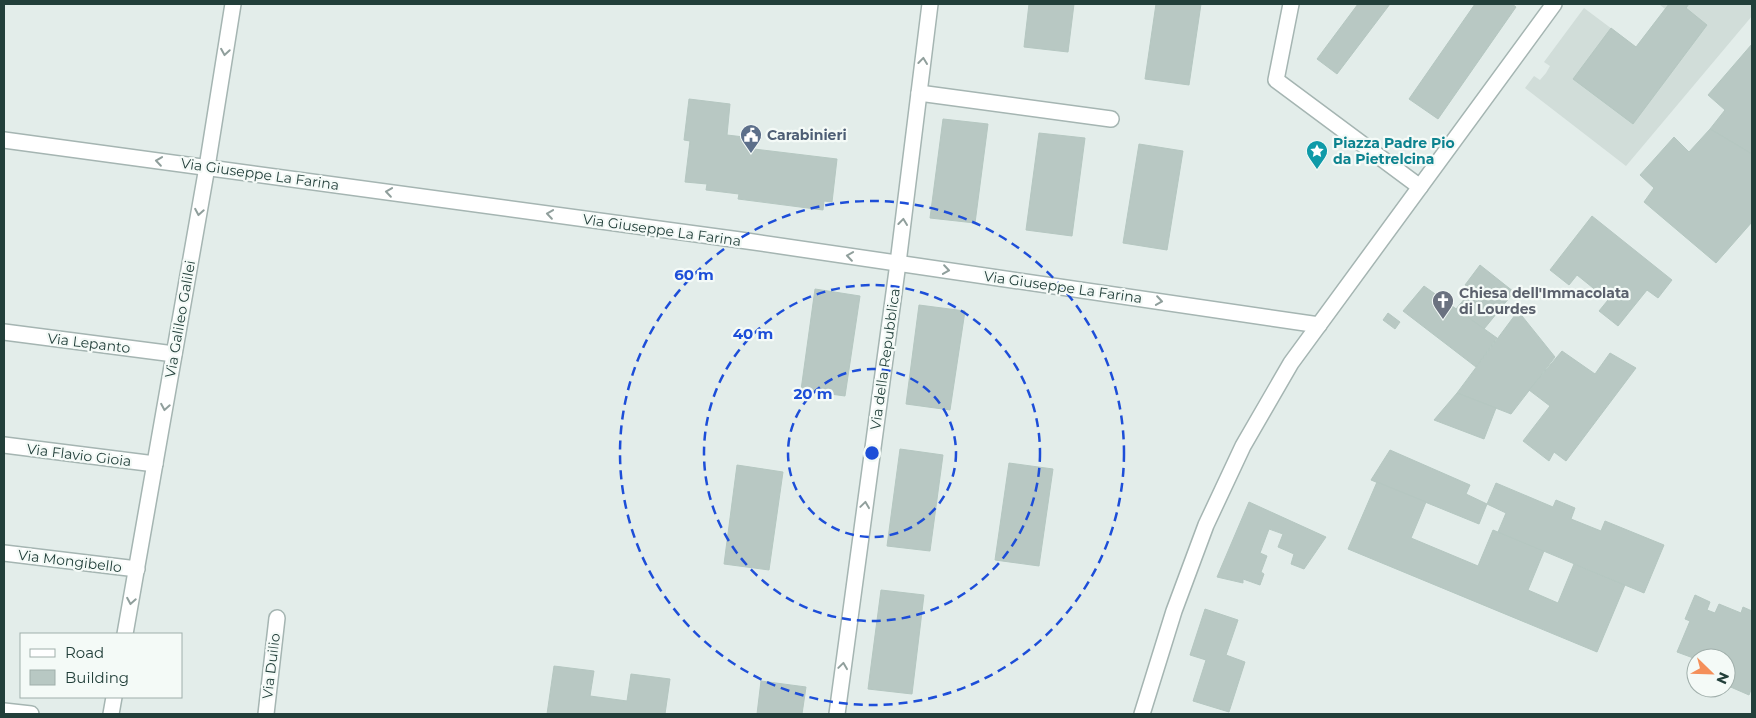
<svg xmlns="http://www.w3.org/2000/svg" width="1756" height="718" font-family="Montserrat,sans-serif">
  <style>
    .built { fill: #d1ddd9 }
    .building { fill: #b8c8c3; stroke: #b5c7c1 }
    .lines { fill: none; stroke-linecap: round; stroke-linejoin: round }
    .minor-casing { stroke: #a5b5b2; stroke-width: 18 }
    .minor { stroke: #fff; stroke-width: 15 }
    .oneway { stroke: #909f9c }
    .ring { fill: none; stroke: #1d4ed8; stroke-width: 2.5; stroke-dasharray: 9 6 }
    .labels { text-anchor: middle; stroke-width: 4.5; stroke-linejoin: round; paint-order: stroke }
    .service-label { font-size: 14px; font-weight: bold; fill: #4e5e75; stroke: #f4faf7; text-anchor: start }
    .culture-label { font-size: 14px; font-weight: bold; fill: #0d838f; stroke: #f4faf7; text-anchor: start }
    .street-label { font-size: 14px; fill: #223f3a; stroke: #f4faf7 }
    .worship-label { font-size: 14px; font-weight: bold; fill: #5b616d; stroke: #f4faf7; text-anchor: start }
    .centre { fill: #1d4ed8; stroke: #f4faf7; stroke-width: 2.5 }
    .ring-label { font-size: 15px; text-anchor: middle; font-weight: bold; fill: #1d4ed8; stroke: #f4faf7; stroke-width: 4.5; stroke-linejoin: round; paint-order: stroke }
  </style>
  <rect width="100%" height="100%" fill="#e3edea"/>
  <polygon class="built" points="1659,4 1752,4 1752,16 1626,166 1525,88 1534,76 1540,80 1546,73 1550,66 1544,62 1584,8 1636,47 1665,9"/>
  <g class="building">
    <polygon points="1029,4 1074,4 1068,52 1024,47"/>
    <polygon points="1156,4 1201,4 1189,85 1145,79"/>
    <polygon points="1358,4 1390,4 1337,74 1317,59"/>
    <polygon points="1475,4 1512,4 1516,7 1438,119 1409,99"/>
    <polygon points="1669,4 1689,4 1686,8 1707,25 1633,124 1573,79 1611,28 1636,47"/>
    <polygon points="1752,44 1752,154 1710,129 1725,110 1708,95"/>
    <polygon points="689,99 730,104 727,135 744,137 745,132 756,134 754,149 837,159 832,202 824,201 823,210 738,199 739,194 706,190 707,184 685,182 690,141 684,140"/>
    <polygon points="943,119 988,124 975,223 930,218"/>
    <polygon points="1710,129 1752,154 1752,222 1716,263 1644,202 1654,188 1640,175 1674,137 1689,152"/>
    <polygon points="1039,133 1085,138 1072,236 1026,230"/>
    <polygon points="1139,144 1183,151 1167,250 1123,243"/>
    <polygon points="1592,216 1672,280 1658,298 1647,290 1618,326 1599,311 1608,300 1577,275 1569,285 1550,270"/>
    <polygon points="1480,265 1514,292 1484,329 1456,309 1472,290 1465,285"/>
    <polygon points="1424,286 1497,338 1476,367 1403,311"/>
    <polygon points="815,289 860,296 845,396 801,390"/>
    <polygon points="919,305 965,311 950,410 906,404"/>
    <polygon points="1518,311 1555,357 1511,414 1457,393"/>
    <polygon points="1388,313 1400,322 1395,329 1383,320"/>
    <polygon points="1562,351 1595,374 1610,353 1636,368 1566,461 1554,452 1549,461 1523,441 1550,406 1529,390"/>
    <polygon points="1457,393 1496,408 1484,439 1434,420"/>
    <polygon points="900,449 943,455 930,551 887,546"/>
    <polygon points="1390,450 1470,485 1466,494 1487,504 1479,524 1371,480"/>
    <polygon points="1009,463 1053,469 1039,566 995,560"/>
    <polygon points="737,465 783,472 769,570 724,564"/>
    <polygon points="1377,482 1426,502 1411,538 1478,566 1493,530 1544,551 1528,590 1558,603 1574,564 1625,585 1597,652 1348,549"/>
    <polygon points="1496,483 1553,507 1556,500 1575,508 1571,519 1601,531 1605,521 1664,545 1644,593 1498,532 1506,513 1487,504"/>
    <polygon points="1249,502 1326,537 1304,569 1291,564 1294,554 1278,547 1283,534 1269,529 1260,553 1267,556 1261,572 1264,574 1260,585 1243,579 1243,583 1217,577"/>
    <polygon points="881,590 924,595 912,694 868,689"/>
    <polygon points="1695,595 1710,602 1707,610 1715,613 1719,604 1741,613 1743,607 1752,611 1752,687 1749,695 1726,685 1726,658 1696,658 1696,659 1677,652 1690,621 1685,619"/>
    <polygon points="1205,609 1238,620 1226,655 1245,662 1229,712 1193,701 1206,660 1190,655"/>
    <polygon points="554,666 594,671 590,696 627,701 631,674 670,679 665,714 547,714"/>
    <polygon points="761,681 806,687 802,714 757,714"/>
  </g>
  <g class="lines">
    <g class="minor-casing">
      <g id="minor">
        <polyline points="1291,4 1276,80 1420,187"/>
        <polyline points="919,93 1111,119"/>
        <polyline points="4,140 740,240 1319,325"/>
        <polyline points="4,332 174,354"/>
        <polyline points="4,445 155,464"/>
        <polyline points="4,553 137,569"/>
        <polyline points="125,634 207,167 233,4"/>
        <polyline points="4,711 31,714"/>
        <polyline points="111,714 114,697"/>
        <polyline points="266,714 277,618"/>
        <polyline points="837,714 898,263 930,4"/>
        <polyline points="1142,714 1174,611 1206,525 1243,446 1291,363 1554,4"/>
      </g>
    </g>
    <use href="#minor" class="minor"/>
  </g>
  <defs><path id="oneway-chevron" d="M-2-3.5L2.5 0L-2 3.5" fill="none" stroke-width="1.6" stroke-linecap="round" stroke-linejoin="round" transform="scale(1.25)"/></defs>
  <g class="oneway">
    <use href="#oneway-chevron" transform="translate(225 52) rotate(99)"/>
    <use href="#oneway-chevron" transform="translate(923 61) rotate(-83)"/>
    <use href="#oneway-chevron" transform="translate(159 161) rotate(-172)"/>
    <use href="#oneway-chevron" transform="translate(389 192) rotate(-172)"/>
    <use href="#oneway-chevron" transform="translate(199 212) rotate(100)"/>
    <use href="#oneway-chevron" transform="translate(550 214) rotate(-172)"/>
    <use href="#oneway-chevron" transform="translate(903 222) rotate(-83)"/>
    <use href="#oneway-chevron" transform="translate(850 256) rotate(-172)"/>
    <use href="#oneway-chevron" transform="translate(946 270) rotate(8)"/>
    <use href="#oneway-chevron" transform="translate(1159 301) rotate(8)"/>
    <use href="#oneway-chevron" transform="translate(165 407) rotate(100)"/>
    <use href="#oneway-chevron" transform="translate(865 505) rotate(-82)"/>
    <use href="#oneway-chevron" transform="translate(131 601) rotate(100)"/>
    <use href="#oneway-chevron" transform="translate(843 666) rotate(-82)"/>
  </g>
  <g class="ring">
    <circle cx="872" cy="453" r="84"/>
    <circle cx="872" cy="453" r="168"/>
    <circle cx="872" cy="453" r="252"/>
  </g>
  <defs>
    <g id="civic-pin" transform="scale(1.125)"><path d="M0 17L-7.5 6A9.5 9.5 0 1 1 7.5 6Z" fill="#5c6f8a" stroke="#f4faf7"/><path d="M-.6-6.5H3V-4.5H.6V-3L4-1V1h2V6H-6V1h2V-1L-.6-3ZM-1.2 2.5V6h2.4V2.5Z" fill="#fff"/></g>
    <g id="sight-pin" transform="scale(1.125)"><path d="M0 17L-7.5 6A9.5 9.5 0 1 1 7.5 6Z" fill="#0f9aa8" stroke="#f4faf7"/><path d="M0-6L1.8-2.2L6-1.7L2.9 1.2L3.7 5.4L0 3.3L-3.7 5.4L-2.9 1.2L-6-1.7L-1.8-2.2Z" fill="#fff"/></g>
    <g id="church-pin" transform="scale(1.125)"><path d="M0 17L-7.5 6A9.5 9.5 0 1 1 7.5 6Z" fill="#6b7280" stroke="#f4faf7"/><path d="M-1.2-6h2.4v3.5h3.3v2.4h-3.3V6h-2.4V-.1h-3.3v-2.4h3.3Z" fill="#fff"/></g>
  </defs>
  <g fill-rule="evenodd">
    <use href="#civic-pin" x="751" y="135"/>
    <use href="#sight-pin" x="1317" y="151"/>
    <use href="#church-pin" x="1443" y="301"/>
  </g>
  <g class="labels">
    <g class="service-label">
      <text x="767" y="140">Carabinieri</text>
    </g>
    <g class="culture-label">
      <text x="1333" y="148">Piazza Padre Pio<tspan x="1333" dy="16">da Pietrelcina</tspan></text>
    </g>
    <g class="street-label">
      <text transform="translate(260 174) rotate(8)" y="5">Via Giuseppe La Farina</text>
      <text transform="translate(662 230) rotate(8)" y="5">Via Giuseppe La Farina</text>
      <text transform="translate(1063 287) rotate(8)" y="5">Via Giuseppe La Farina</text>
      <text transform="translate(180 319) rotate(-80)" y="5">Via Galileo Galilei</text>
      <text transform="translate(89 343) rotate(7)" y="5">Via Lepanto</text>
      <text transform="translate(885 359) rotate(-82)" y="5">Via della Repubblica</text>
      <text transform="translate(79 455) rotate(7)" y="5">Via Flavio Gioia</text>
      <text transform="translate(70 561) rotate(7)" y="5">Via Mongibello</text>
      <text transform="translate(271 666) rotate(-83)" y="5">Via Duilio</text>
    </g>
    <g class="worship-label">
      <text x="1459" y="298">Chiesa dell'Immacolata<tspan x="1459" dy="16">di Lourdes</tspan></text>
    </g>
  </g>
  <circle cx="872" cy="453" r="8" class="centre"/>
  <g class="ring-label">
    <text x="694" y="280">60 m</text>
    <text x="753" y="339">40 m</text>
    <text x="813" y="399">20 m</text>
  </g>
  <rect width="1756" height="718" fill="none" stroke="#223f3a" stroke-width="10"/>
  <rect x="20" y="633" width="162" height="65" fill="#f4faf7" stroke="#a0afab"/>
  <rect x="30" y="649" width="25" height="8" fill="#ffffff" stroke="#a0afab"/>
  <text x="65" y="658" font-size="15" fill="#223f3a">Road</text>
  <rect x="30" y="670" width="25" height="15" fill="#b8c8c3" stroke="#a0afab"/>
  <text x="65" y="683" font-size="15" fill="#223f3a">Building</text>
  <g transform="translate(1711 673) rotate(113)"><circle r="24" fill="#f4faf7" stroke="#a0afab"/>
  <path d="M0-4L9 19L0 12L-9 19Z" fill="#f48f5a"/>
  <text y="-8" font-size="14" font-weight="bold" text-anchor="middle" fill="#223f3a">N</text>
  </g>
</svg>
